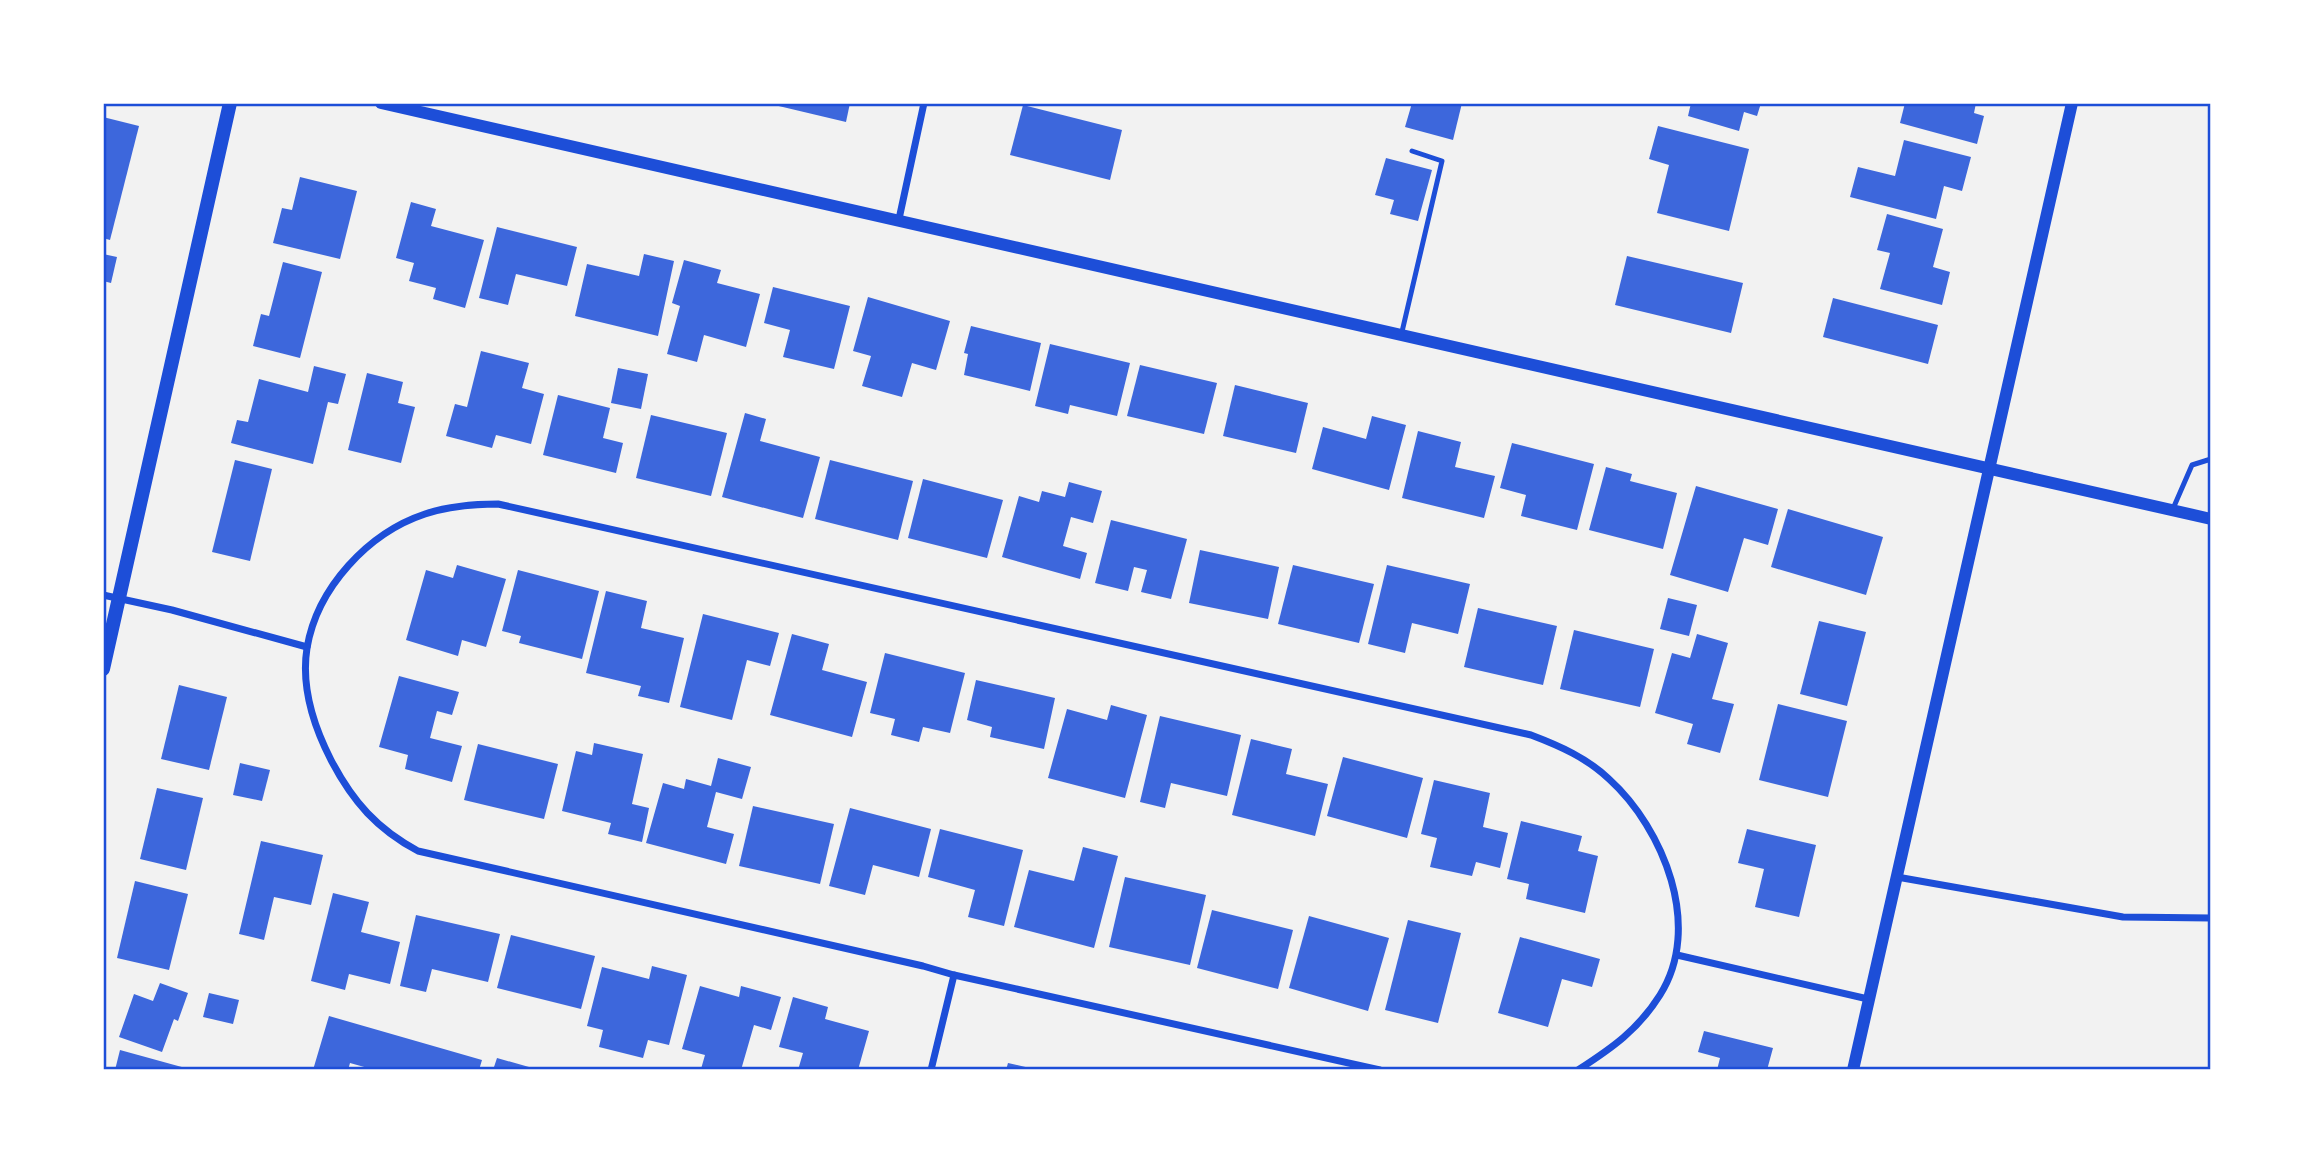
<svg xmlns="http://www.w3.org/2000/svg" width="2314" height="1173" font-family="'Alegreya Sans',sans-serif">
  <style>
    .building { fill: #3d67dc }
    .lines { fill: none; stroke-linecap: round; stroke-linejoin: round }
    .service { stroke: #1d4ed8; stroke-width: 5 }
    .minor { stroke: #1d4ed8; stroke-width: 7 }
    .tertiary { stroke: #1d4ed8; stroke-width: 12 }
    .secondary { stroke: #1d4ed8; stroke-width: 14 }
    .neatline { fill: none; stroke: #1d4ed8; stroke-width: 2.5 }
  </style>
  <rect width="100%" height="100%" fill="#f2f2f2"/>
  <g class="building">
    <polygon points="766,103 850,103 846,122"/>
    <polygon points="1412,103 1462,103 1453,140 1405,127"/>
    <polygon points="1691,103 1761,103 1757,116 1744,112 1739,131 1688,116"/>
    <polygon points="1905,103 1976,103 1974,113 1984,116 1977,144 1900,123"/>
    <polygon points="1023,105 1122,130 1110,180 1010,155"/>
    <polygon points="103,117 139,126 110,240 103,238"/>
    <polygon points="1658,126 1749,149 1729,231 1657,213 1669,165 1649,159"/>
    <polygon points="1904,140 1971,157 1962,191 1944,186 1936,219 1850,197 1858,167 1895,176"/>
    <polygon points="1386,158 1432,170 1418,221 1390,214 1394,200 1375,195"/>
    <polygon points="300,177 357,191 340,259 273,243 282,208 292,210"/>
    <polygon points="411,202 436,209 431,226 484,240 465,308 433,299 436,288 409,281 414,263 396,258"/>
    <polygon points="1887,214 1943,229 1933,267 1950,272 1942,305 1880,289 1890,253 1877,250"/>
    <polygon points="497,227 577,247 567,286 516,274 508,305 479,298"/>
    <polygon points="103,254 117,257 111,283 103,281"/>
    <polygon points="644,254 674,261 658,336 575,316 587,264 639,276"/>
    <polygon points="1627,256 1743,283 1731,333 1615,305"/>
    <polygon points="684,260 721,270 717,283 760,294 746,347 704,335 697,362 667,354 680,306 672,303"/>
    <polygon points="283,262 322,272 300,358 253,346 261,314 269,316"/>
    <polygon points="773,287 850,306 834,369 783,357 790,330 764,323"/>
    <polygon points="868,297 950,321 936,370 912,363 902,397 862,386 871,356 853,351"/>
    <polygon points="1833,298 1938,325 1928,364 1823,337"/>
    <polygon points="971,326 1041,343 1030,391 964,375 968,354 964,353"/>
    <polygon points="1050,344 1130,363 1117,416 1070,405 1068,414 1035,406"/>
    <polygon points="481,351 529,363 522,388 544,394 531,444 496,435 492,448 446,436 455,404 467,407"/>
    <polygon points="1140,365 1217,383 1204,434 1127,416"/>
    <polygon points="314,366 346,374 338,404 328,402 313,464 231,443 237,420 248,422 259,379 308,392"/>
    <polygon points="618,368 648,374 641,409 611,403"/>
    <polygon points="367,373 403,382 398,403 415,407 401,463 348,450"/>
    <polygon points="1235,385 1308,403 1296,453 1223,436"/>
    <polygon points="558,395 610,408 603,438 623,443 616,473 543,455"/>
    <polygon points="745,413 766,419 760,441 820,457 803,518 722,497"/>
    <polygon points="651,415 727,433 711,496 636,478"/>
    <polygon points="1372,416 1406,425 1389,490 1312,469 1323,427 1366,439"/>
    <polygon points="1418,431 1461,442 1455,467 1495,476 1484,518 1402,498"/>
    <polygon points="1512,443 1594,464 1577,530 1521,516 1526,495 1500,488"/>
    <polygon points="235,460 272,469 250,561 212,552"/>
    <polygon points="830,460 913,481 898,540 815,519"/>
    <polygon points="1606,467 1632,474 1630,481 1677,493 1663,549 1589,530"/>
    <polygon points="923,479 1003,500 987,558 908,538"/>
    <polygon points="1069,482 1102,491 1093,523 1071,517 1063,546 1087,553 1080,579 1002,557 1019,496 1039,502 1042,491 1065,497"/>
    <polygon points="1696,486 1778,509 1768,545 1744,538 1728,592 1670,575"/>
    <polygon points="1788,509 1883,537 1866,595 1771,567"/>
    <polygon points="1111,520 1187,539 1171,599 1141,592 1147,570 1134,567 1128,591 1095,583"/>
    <polygon points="1200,550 1279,567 1268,619 1189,603"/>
    <polygon points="457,565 506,579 486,647 462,640 458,656 406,640 426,570 453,578"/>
    <polygon points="1293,565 1374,584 1359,643 1278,624"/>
    <polygon points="1387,565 1470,584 1458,634 1412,623 1405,653 1368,644"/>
    <polygon points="518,570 599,591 582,659 519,643 521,636 502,631"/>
    <polygon points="606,591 647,601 641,628 684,638 669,703 638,696 641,686 586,673"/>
    <polygon points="1668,598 1697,605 1689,636 1660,629"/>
    <polygon points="1478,608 1557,626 1543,685 1464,667"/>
    <polygon points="703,614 779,633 770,666 747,660 732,720 680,707"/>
    <polygon points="1819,621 1866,632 1847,706 1800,694"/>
    <polygon points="1574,630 1654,649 1640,707 1560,689"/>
    <polygon points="792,634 829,644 822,670 867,682 852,737 770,715"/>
    <polygon points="1697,634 1728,643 1712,699 1734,704 1720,753 1687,744 1693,724 1655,713 1672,653 1690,658"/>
    <polygon points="885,653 965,673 950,733 923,727 919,742 891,735 895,719 870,713"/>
    <polygon points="399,676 459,692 452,715 437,711 430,738 462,746 452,782 405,769 408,755 379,747"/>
    <polygon points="976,680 1055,698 1044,749 990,737 992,727 967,720"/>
    <polygon points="179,685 227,697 209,770 161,759"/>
    <polygon points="1778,704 1847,721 1828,797 1759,780"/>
    <polygon points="1111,705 1147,715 1125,798 1048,778 1067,709 1107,720"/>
    <polygon points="1160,716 1241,735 1227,796 1171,783 1165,808 1140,802"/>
    <polygon points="1251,739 1292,749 1286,774 1328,784 1315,836 1232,815"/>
    <polygon points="594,743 643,754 632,804 649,808 642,842 608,834 611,823 562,811 576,751 592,755"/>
    <polygon points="478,744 558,764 544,819 464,800"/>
    <polygon points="1343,757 1423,778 1407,838 1327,816"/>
    <polygon points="718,758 751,767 742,799 716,792 707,827 734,834 726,864 646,843 663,783 684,789 686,779 711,786"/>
    <polygon points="240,763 270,770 262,801 233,795"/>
    <polygon points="1434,780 1490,793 1483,827 1508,833 1500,868 1476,862 1472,876 1430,867 1437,838 1421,834"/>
    <polygon points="157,788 203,798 186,870 140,859"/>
    <polygon points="753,806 834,824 820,884 739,866"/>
    <polygon points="850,808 931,829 919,877 873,865 865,895 829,886"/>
    <polygon points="1521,821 1582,836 1578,851 1598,856 1585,913 1526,899 1529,884 1507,879"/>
    <polygon points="940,829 1023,850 1004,926 968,917 975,890 928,877"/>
    <polygon points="1747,829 1816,845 1799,917 1755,907 1764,869 1738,863"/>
    <polygon points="261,841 323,855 311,905 274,897 264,940 239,934"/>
    <polygon points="1083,847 1118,856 1094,948 1014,927 1029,870 1074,881"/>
    <polygon points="1125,877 1206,895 1190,965 1109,947"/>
    <polygon points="135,881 188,894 169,970 117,958"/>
    <polygon points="333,893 369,902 361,932 400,942 390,984 349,974 345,990 311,981"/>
    <polygon points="1212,910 1293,930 1278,989 1197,968"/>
    <polygon points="416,915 500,934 488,982 432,969 426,992 400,986"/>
    <polygon points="1309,916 1389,938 1368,1011 1289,988"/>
    <polygon points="1408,920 1461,933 1438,1023 1385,1010"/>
    <polygon points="511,935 595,956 581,1009 497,988"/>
    <polygon points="1520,937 1600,959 1592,987 1562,979 1548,1027 1498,1013"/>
    <polygon points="652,966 687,975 669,1045 648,1040 643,1058 599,1047 603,1030 587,1026 602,967 649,979"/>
    <polygon points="160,983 188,993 178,1021 174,1019 162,1052 119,1037 134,994 153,1001"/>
    <polygon points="700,986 739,997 741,986 781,997 771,1030 754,1025 741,1070 701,1069 705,1055 682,1049"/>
    <polygon points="209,993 239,1000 233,1024 203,1017"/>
    <polygon points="793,997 828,1007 825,1019 869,1031 858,1070 798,1070 803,1053 779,1047"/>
    <polygon points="329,1016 482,1060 479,1070 375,1070 350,1063 348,1070 313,1070"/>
    <polygon points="1704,1031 1773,1048 1767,1070 1717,1070 1720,1058 1698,1052"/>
    <polygon points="120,1050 189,1069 189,1070 115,1070"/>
    <polygon points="497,1058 536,1069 536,1070 493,1070"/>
    <polygon points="1008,1063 1034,1069 1034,1070 1006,1070"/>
  </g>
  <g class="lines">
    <g class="service">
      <polyline points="1401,336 1442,161 1412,151"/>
      <polyline points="2172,511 2192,465 2211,459"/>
    </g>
    <g class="minor">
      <polyline points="899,219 924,103"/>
      <polyline points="103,595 172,610 307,647"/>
      <polyline points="1897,877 2123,917 2211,918"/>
      <polyline points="1677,955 1868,999"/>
      <polyline points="931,1070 954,975"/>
      <path d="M1380,1070L954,975L923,966L418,851C377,829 353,802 331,760C314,727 301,686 307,648C317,588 368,533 425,514C449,506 473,504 498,504L1531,735C1560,746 1587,758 1609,779C1664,829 1703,927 1660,995C1638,1030 1612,1048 1578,1070"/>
    </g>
    <g class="tertiary">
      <polyline points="381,103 2211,519"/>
      <polyline points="1853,1070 2072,103"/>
    </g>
    <polyline class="secondary" points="103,669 230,103"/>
  </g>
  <rect width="2314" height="1173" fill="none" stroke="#ffffff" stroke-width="210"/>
  <rect x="105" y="105" width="2104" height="963" class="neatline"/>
</svg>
